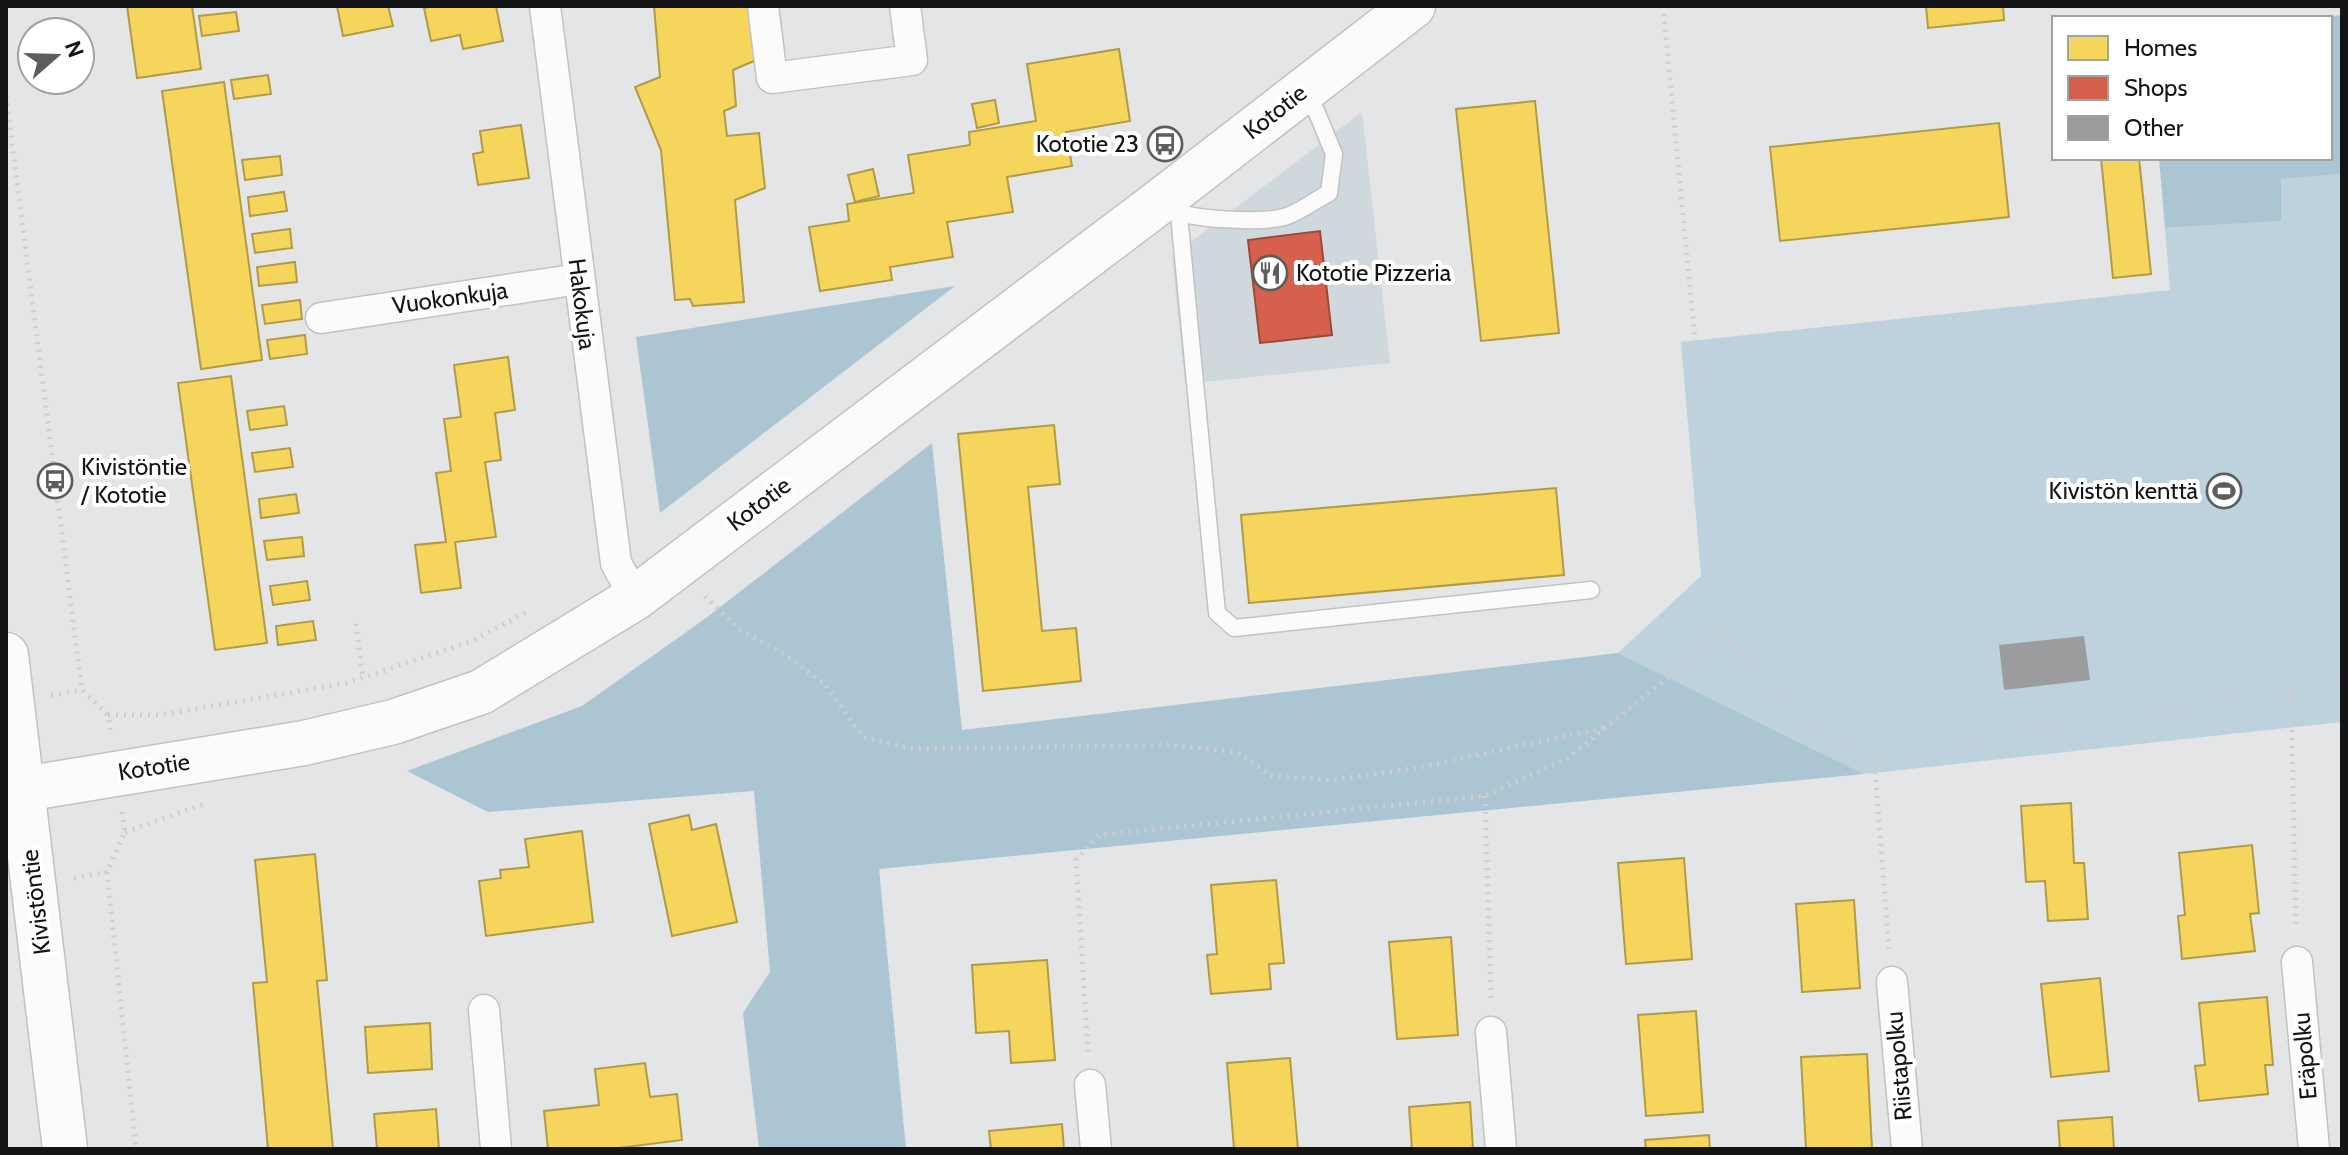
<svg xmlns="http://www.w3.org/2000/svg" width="2348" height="1155" font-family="Cabin,sans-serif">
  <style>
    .built { fill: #cfd8dc }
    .green { fill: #bed2de }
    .forest { fill: #acc5d3 }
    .homes { fill: #f6d55c; stroke: #b29b47; stroke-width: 2 }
    .shops { fill: #d6604d; stroke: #9b493c; stroke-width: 2 }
    .building { fill: #9b9c9e }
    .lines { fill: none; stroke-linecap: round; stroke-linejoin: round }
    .lane-casing { stroke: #c0c2c3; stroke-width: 19 }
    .street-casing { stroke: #c0c2c3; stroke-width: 33 }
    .secondary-casing { stroke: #c0c2c3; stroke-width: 47 }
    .path { stroke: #cecece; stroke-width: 5; stroke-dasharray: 2 6; stroke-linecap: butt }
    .lane { stroke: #fbfbfb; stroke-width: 16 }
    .street { stroke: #fbfbfb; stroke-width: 30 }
    .secondary { stroke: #fbfbfb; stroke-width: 44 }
    .labels { text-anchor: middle; stroke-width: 8; stroke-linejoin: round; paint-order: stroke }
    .street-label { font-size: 24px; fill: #121415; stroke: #fff }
    .poi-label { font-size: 24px; fill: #121415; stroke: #fff; text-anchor: end }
  </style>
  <rect width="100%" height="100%" fill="#e3e5e7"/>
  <polygon class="built" points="1362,112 1390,363 1185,384 1172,256"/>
  <polygon class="green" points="2342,174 2342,722 1864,774 1618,653 1701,576 1681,342 2170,290 2165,228 2280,221 2281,179"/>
  <g class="forest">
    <polygon points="2342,15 2342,174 2281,179 2281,221 2165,228 2159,158 2330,158 2330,18 2316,18"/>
    <polygon points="955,286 660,513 636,337"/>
    <polygon points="932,443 962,730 1618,653 1864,774 879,869 906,1149 759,1149 743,1013 770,972 754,791 488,812 407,771 582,706 706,618"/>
  </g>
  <g class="homes">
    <polygon points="127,6 192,6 201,69 137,78"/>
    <polygon points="337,6 388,6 393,26 343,36"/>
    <polygon points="434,6 496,6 503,41 463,49 460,35 431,41 424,8"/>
    <polygon points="654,6 759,6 763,57 733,70 736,106 724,111 727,136 759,133 765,188 735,200 744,302 693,306 690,299 675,300 661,150 635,87 660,77"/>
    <polygon points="1926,6 2003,6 2004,20 1928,28"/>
    <polygon points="236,12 239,31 202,36 199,16"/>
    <polygon points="1119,49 1130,121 1066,132 1072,166 1007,177 1013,212 947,222 953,257 890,267 892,280 820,291 809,227 849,221 847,204 914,193 908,155 970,145 969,132 1036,121 1027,64"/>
    <polygon points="268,75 271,94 234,99 231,80"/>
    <polygon points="224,82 262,360 201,369 162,91"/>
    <polygon points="995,100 999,123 977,128 972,104"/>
    <polygon points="1535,101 1559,333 1481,341 1456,109"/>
    <polygon points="1999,123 2009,217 1780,241 1770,147"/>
    <polygon points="521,125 529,178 478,185 473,154 483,152 480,131"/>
    <polygon points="280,156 282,175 245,180 242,160"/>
    <polygon points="2101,158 2139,158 2151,274 2113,278"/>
    <polygon points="873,169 879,196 855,202 848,175"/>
    <polygon points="284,192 287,211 250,216 248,197"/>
    <polygon points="290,229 292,248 255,253 252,234"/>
    <polygon points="295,262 297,282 259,286 257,267"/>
    <polygon points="300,300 302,319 265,324 262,305"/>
    <polygon points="305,335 307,354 270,359 267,340"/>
    <polygon points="508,357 515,410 495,413 501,460 485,462 496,537 455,542 461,588 421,593 415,545 446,542 436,473 451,471 444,419 461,417 454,365"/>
    <polygon points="231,376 267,643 215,650 178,383"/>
    <polygon points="284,406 287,425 250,430 247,411"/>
    <polygon points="1054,425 1060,484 1028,487 1042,631 1076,628 1081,681 983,691 958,434"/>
    <polygon points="290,448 293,467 255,472 252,453"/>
    <polygon points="1556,488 1564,575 1249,603 1241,515"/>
    <polygon points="296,494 299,513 261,518 259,499"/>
    <polygon points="302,537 304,556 267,560 264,541"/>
    <polygon points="307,581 310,600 273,605 270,586"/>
    <polygon points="313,621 316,640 278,645 276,626"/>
    <polygon points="2071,803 2074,863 2084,863 2088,919 2048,921 2045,881 2026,882 2021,806"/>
    <polygon points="689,815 692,830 716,824 737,922 672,936 649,824"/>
    <polygon points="582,831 593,922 486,936 479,881 501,878 500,870 529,867 525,839"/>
    <polygon points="2252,845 2259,913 2250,914 2255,951 2182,959 2178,916 2185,915 2179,853"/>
    <polygon points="315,854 327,980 317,981 333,1149 268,1149 253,983 267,982 255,860"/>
    <polygon points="1684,858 1692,959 1626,964 1618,863"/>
    <polygon points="1276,880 1284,963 1269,964 1271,989 1211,994 1207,955 1217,954 1211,885"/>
    <polygon points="1854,900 1860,988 1802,992 1796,904"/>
    <polygon points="1451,937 1458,1035 1397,1039 1389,942"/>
    <polygon points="1047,960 1055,1060 1011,1063 1009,1031 976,1033 972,965"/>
    <polygon points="2100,978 2109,1071 2051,1077 2041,984"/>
    <polygon points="2267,997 2273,1065 2265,1065 2268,1094 2199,1101 2195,1066 2205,1065 2199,1003"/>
    <polygon points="1696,1011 1703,1112 1646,1116 1638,1015"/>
    <polygon points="430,1023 432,1069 368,1073 365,1027"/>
    <polygon points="1867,1054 1872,1149 1806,1149 1801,1057"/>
    <polygon points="1290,1058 1298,1149 1234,1149 1227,1063"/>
    <polygon points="645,1063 650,1097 677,1094 682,1140 611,1149 548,1149 544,1111 599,1105 595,1069"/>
    <polygon points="1470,1102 1473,1149 1412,1149 1409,1107"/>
    <polygon points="436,1109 439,1149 377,1149 374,1114"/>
    <polygon points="2112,1117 2114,1149 2060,1149 2058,1121"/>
    <polygon points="1062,1124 1064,1149 991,1149 989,1131"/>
    <polygon points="1709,1135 1710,1149 1646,1149 1645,1140"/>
  </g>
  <polygon class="shops" points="1320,231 1332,335 1260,343 1248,240"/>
  <polygon class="building" points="2084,636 2090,680 2004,690 1999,645"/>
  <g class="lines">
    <g class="lane-casing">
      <g id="lane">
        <path d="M1170,209C1189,220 1261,223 1284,217C1299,213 1315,200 1329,193L1334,154L1307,89"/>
        <polyline points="1179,215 1217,613 1234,628 1591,590"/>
      </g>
    </g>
    <g class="street-casing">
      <g id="street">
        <polyline points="545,6 616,563 635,598"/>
        <polyline points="763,6 772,78 912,60 905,6"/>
        <polyline points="321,318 579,279"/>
        <polyline points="2297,962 2314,1149"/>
        <polyline points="1892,982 1907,1149"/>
        <polyline points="484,1010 496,1149"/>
        <polyline points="1491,1032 1501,1149"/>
        <polyline points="1090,1085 1096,1149"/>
      </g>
    </g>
    <g class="secondary-casing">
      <g id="secondary">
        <polyline points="6,655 65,1149"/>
        <polyline points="6,792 304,743 393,722 481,692 635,598 1158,203 1413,6"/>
      </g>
    </g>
    <g class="path">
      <polyline points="1663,6 1723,633 1775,694 1821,730 1865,756 1874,756 2342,682"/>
      <polyline points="6,96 82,690 108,715 111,735"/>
      <polyline points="705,596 739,629 782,653 825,684 863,737 913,749 1169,745 1237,752 1271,776 1333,780 1417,768 1607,727"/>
      <polyline points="356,624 363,678"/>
      <polyline points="2291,690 2296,929"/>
      <polyline points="51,695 82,690"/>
      <polyline points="108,715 159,715 347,683 472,641 526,612"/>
      <polyline points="1874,756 1889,949"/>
      <polyline points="1485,796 1491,999"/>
      <polyline points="122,812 125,832 107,872 136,1149"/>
      <polyline points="125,832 207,803"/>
      <polyline points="74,878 107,872"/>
      <polyline points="1088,1052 1076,860 1099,835 1485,796 1568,758 1723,633"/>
    </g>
    <use href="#lane" class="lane"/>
    <use href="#street" class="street"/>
    <use href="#secondary" class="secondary"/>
  </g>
  <defs>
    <g id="bus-ring" transform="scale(1.8)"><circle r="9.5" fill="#fff" stroke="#5b5d5e" stroke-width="1.5"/><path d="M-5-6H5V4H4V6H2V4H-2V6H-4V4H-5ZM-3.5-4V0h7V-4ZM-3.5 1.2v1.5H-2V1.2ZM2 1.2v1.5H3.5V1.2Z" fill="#5b5d5e"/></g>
    <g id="restaurant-ring" transform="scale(1.8)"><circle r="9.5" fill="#fff" stroke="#5b5d5e" stroke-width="1.5"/><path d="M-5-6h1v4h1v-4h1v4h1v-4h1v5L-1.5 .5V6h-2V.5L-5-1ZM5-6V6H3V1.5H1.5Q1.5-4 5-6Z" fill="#5b5d5e"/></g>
    <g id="stadium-ring" transform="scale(1.8)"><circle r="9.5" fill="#fff" stroke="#5b5d5e" stroke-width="1.5"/><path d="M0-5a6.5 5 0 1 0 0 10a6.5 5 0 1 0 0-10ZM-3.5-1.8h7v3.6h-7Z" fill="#5b5d5e"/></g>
  </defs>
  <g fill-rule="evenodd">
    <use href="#bus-ring" x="1165" y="144"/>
    <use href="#restaurant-ring" x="1270" y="273"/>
    <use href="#bus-ring" x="55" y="481"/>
    <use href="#stadium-ring" x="2224" y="491"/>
  </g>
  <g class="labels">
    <g class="street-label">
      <text transform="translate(1275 112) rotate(-38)" y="8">Kototie</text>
      <text transform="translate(450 298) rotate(-8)" y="8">Vuokonkuja</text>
      <text transform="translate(582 304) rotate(83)" y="8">Hakokuja</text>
      <text transform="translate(759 504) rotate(-37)" y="8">Kototie</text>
      <text transform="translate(154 767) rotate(-9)" y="8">Kototie</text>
      <text transform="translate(36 902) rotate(-97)" y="8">Kivistöntie</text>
      <text transform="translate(2305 1056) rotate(-95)" y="8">Eräpolku</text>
      <text transform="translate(1899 1066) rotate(-95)" y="8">Riistapolku</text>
    </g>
    <g class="poi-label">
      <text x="1139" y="152">Kototie 23</text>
      <text x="1296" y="281" text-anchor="start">Kototie Pizzeria</text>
      <text x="81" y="475" text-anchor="start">Kivistöntie<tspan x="81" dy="28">/ Kototie</tspan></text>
      <text x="2198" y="499">Kivistön kenttä</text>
    </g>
  </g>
  <rect width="2348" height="1155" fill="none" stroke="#121415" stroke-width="16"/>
  <rect x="2052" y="16" width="280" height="144" fill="#ffffff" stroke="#a0a1a1" stroke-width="2"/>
  <rect x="2068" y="36" width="40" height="24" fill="#f6d55c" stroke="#a0a1a1" stroke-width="2"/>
  <text x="2124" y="56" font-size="24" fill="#121415">Homes</text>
  <rect x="2068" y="76" width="40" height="24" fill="#d6604d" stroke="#a0a1a1" stroke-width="2"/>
  <text x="2124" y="96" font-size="24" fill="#121415">Shops</text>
  <rect x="2068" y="116" width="40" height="24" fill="#9b9c9e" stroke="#a0a1a1" stroke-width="2"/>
  <text x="2124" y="136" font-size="24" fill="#121415">Other</text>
  <g transform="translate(56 56) rotate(70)"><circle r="38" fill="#ffffff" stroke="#a0a1a1" stroke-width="2"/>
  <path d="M0-6L14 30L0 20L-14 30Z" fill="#5b5d5e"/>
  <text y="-12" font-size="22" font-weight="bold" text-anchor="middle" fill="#121415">N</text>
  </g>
</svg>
